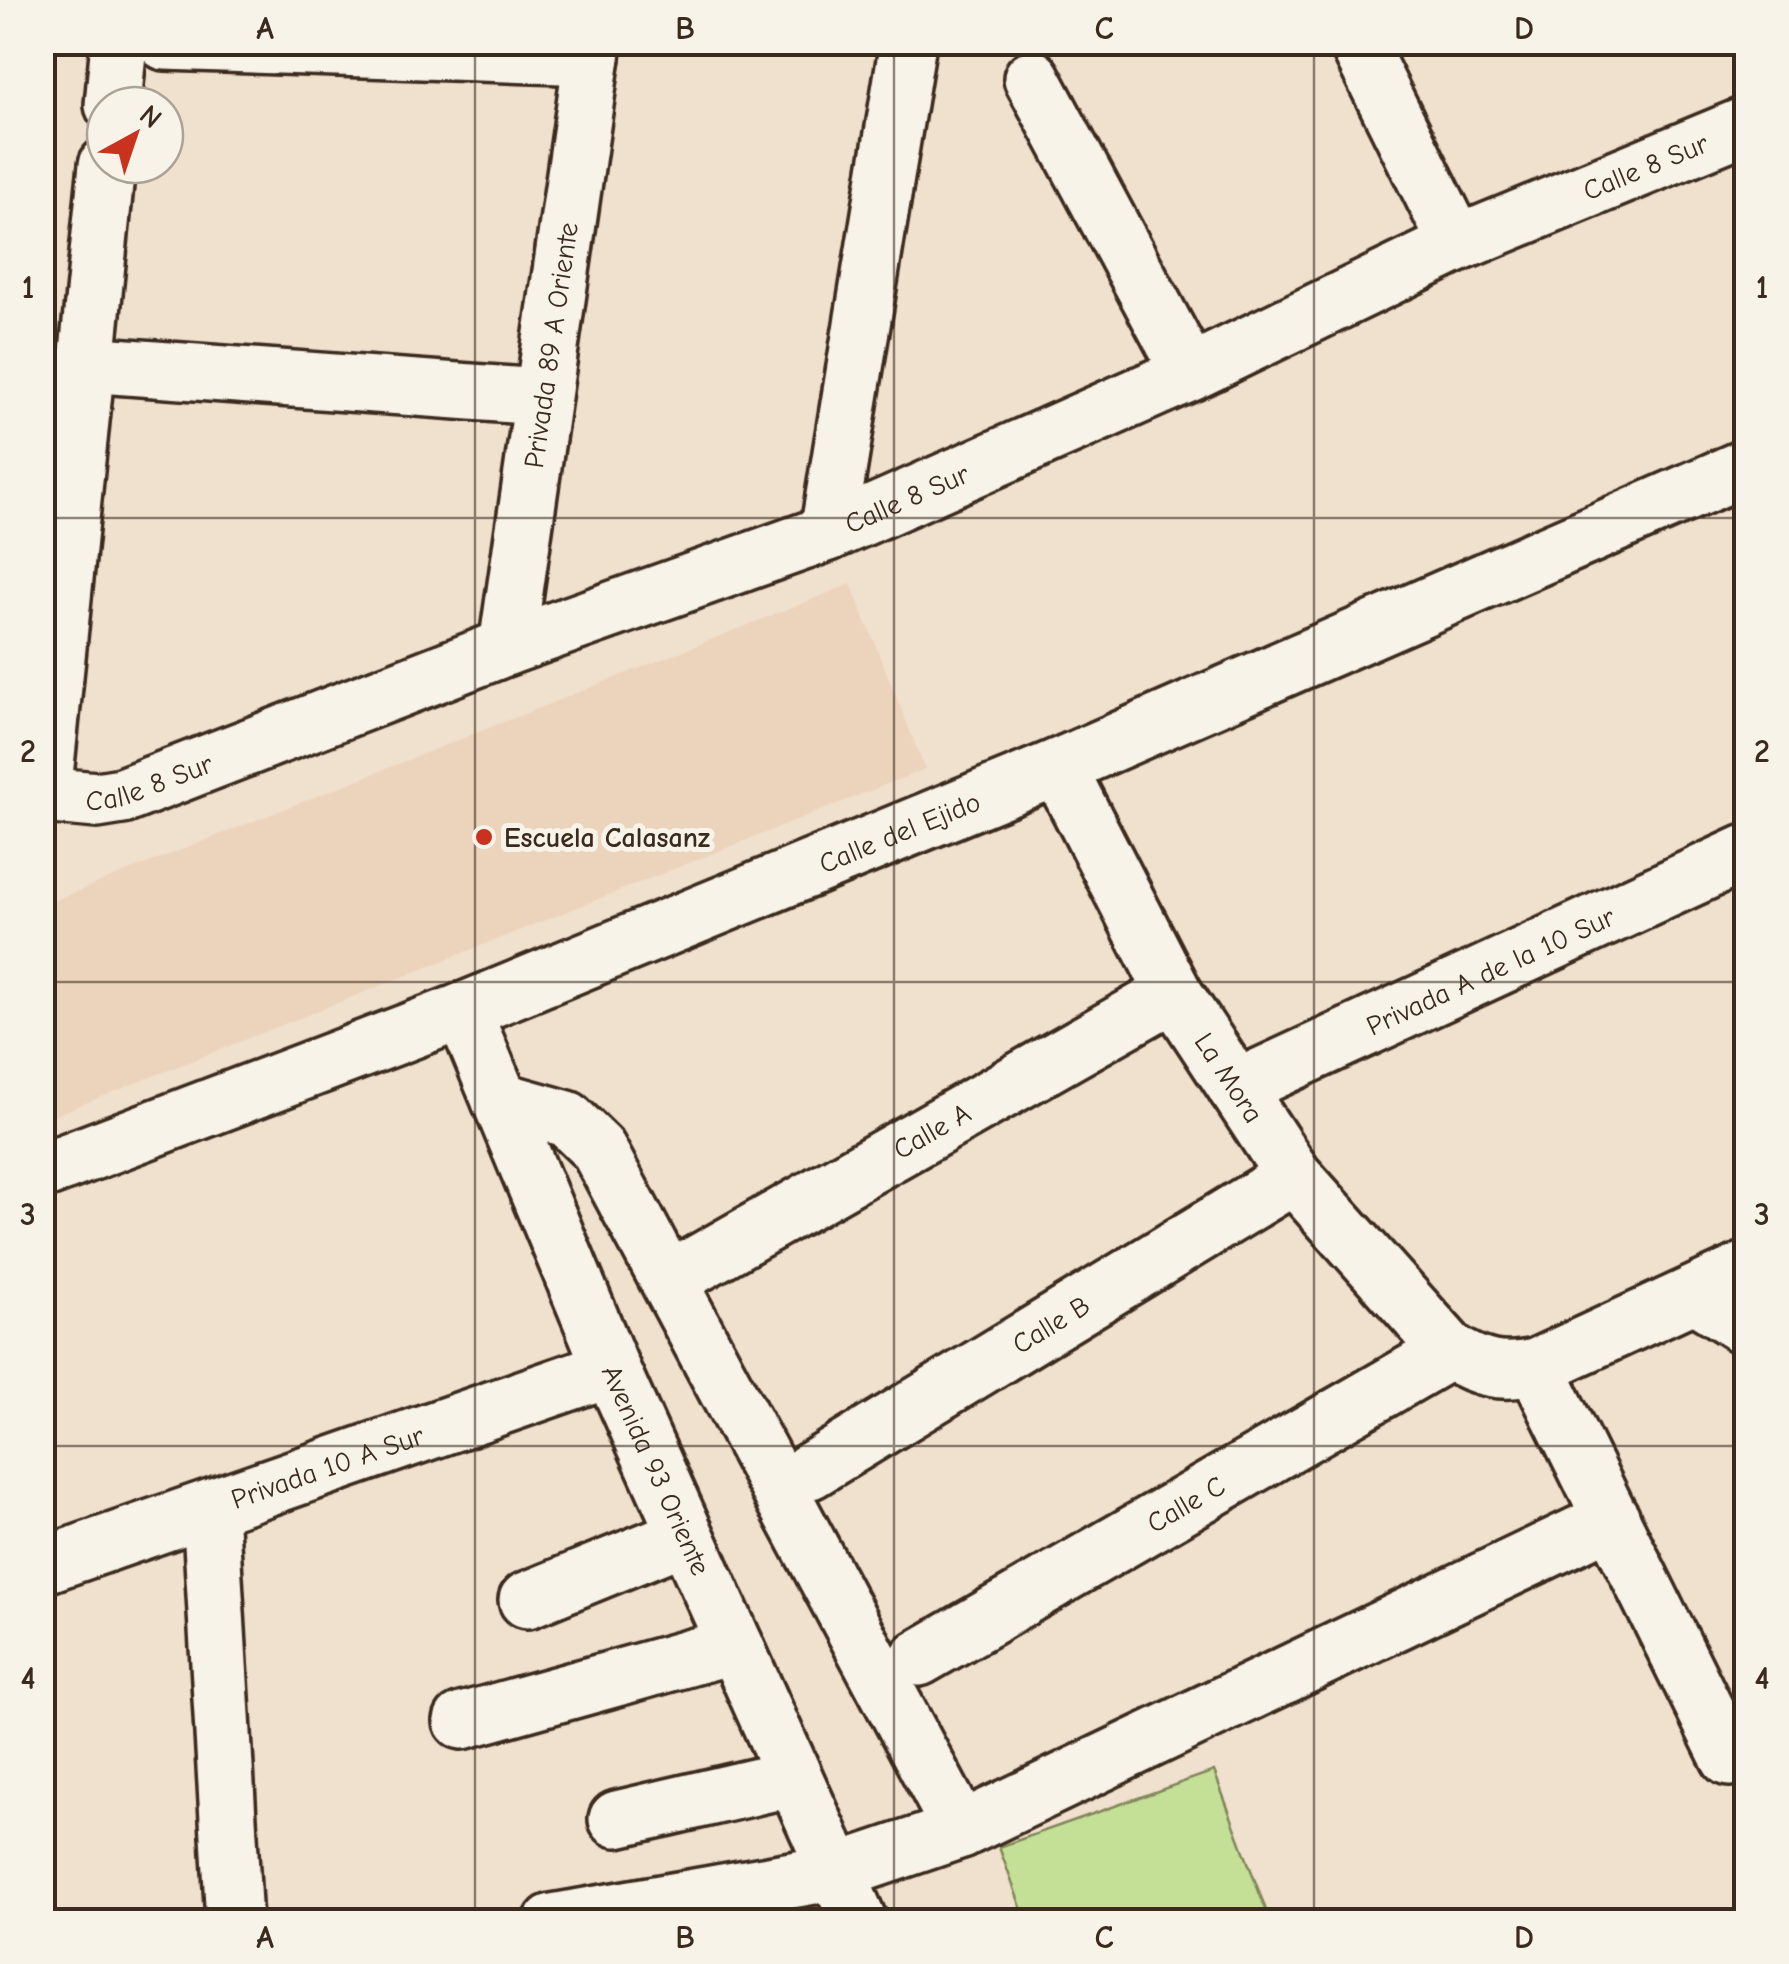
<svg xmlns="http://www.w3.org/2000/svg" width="1789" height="1964" font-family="'Comic Neue',sans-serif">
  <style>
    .built { fill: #ecd3bc }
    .green { fill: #c4e097; stroke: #80855a; stroke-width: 2.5 }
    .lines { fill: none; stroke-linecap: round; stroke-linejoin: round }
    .minor-casing { stroke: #3b2a1e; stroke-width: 62 }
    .minor { stroke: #f7f3e8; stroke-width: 55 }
    .grid { fill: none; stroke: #3b2a1e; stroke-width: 2.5; stroke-opacity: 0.55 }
    .poi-dot { fill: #c8321e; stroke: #f7f3e8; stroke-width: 4 }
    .labels { text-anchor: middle; stroke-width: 10; stroke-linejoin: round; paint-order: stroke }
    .street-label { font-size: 28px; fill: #3b2a1e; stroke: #f7f3e8 }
    .poi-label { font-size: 28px; font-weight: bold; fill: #3b2a1e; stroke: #f7f3e8; text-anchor: start }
    .neatline { fill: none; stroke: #3b2a1e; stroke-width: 4 }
    .grid-label { font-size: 32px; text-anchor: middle; font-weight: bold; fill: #3b2a1e }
  </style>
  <rect width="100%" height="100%" fill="#f0e0ce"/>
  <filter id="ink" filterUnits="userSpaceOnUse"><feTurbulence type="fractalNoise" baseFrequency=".01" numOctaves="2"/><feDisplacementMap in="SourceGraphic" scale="20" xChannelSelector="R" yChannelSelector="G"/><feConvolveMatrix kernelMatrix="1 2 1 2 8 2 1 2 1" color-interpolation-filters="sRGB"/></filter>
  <g filter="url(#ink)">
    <polygon class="built" points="851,584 925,769 43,1120 43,905"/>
    <polygon class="green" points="1214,1771 1270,1921 1026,1921 999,1847"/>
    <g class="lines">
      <g class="minor-casing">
        <g id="minor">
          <polyline points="165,42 592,57"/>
          <polyline points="1357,42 1457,244"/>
          <polyline points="1032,78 1190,373"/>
          <polyline points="113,105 119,42"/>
          <polyline points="86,364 540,397"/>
          <polyline points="828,533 908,42"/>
          <path id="s1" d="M507,647L594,42"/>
          <path id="s2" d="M1058,767L1174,993L1294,1176L1450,1351C1481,1370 1501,1374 1536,1367L1746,1270"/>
          <path id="s3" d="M42,795L97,800L122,796L507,647L828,533L1190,373L1457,244L1746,125"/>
          <polyline points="43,795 107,165"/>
          <path id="s4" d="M463,1011L611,1368L859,1922"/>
          <path id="s5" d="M1236,1088L1746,853"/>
          <polyline points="500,1100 567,1119 598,1149 961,1830"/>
          <path id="s6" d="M42,1171L463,1011L1058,767L1746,467"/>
          <path id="s7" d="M690,1268L1174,993"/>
          <polyline points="1695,1295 1746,1327"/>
          <polyline points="1536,1367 1729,1758"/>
          <path id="s8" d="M810,1471L1294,1176"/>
          <polyline points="210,1509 234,1922"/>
          <path id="s9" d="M42,1566L611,1368"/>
          <polyline points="527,1600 684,1536"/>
          <path id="s10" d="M919,1658L1450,1351"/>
          <polyline points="462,1721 735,1645"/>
          <polyline points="617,1819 793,1778"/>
          <polyline points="552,1922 837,1872 961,1830 1612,1519"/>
        </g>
      </g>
      <use href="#minor" class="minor"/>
    </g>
  </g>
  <path class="grid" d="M475,42V1922M894,42V1922M1314,42V1922M42,518H1746M42,982H1746M42,1446H1746"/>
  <circle class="poi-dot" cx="484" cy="837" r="10"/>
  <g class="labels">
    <g class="street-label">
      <text dy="10" stroke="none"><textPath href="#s3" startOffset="1730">Calle 8 Sur</textPath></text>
      <text dy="10" stroke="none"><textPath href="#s1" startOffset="305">Privada 89 A Oriente</textPath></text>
      <text dy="10" stroke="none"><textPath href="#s3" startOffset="920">Calle 8 Sur</textPath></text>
      <text dy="10" stroke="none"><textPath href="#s3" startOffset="110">Calle 8 Sur</textPath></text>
      <text dy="10" stroke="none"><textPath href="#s6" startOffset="922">Calle del Ejido</textPath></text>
      <text dy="10" stroke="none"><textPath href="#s5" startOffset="280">Privada A de la 10 Sur</textPath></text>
      <text dy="10" stroke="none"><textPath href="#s2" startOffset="355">La Mora</textPath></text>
      <text dy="10" stroke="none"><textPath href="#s7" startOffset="278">Calle A</textPath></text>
      <text dy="10" stroke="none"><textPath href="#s8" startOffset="282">Calle B</textPath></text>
      <text dy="10" stroke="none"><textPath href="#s9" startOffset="302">Privada 10 A Sur</textPath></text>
      <text dy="10" stroke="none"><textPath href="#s4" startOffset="498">Avenida 93 Oriente</textPath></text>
      <text dy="10" stroke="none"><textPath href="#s10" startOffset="308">Calle C</textPath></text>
    </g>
    <g class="poi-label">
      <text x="504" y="847">Escuela Calasanz</text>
    </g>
  </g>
  <rect width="1789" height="1964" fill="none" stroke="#f7f3e8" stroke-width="110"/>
  <g transform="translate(135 135) rotate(40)"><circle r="48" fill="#f7f3e8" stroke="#aca397" stroke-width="2.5"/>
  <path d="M0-8L18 38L0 25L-18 38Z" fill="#c8321e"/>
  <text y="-15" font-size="28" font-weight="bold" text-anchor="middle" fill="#3b2a1e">N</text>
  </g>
  <rect x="55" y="55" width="1679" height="1854" class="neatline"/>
  <g class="grid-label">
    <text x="265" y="39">A</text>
    <text x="685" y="39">B</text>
    <text x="1104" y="39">C</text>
    <text x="1524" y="39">D</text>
    <text x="28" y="298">1</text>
    <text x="1762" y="298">1</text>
    <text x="28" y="762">2</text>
    <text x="1762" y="762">2</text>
    <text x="28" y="1225">3</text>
    <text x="1762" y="1225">3</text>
    <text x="28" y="1689">4</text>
    <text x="1762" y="1689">4</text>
    <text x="265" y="1948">A</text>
    <text x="685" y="1948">B</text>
    <text x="1104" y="1948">C</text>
    <text x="1524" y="1948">D</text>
  </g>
</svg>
